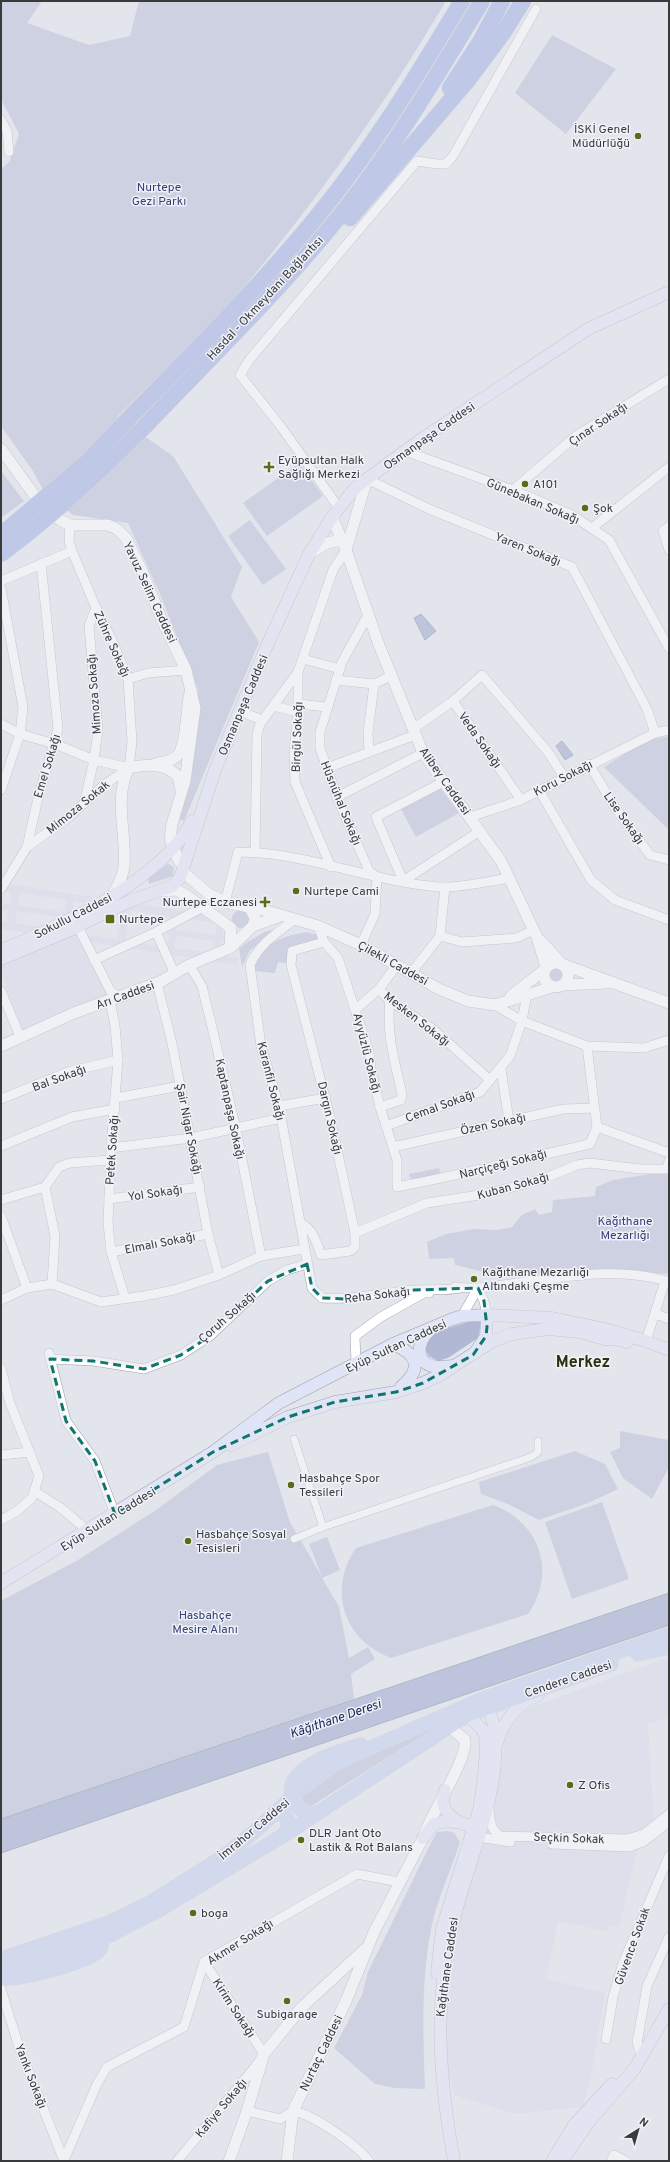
<svg xmlns="http://www.w3.org/2000/svg" width="670" height="2162" font-family="Overpass,sans-serif">
  <style>
    .built { fill: #d5d9e7; fill-rule: evenodd }
    .green { fill: #b1b8d3 }
    .water { fill: #8f9bc5; stroke: #757e9c }
    .lines { fill: none; stroke-linecap: round; stroke-linejoin: round }
    .pedestrian-casing { stroke: #a0a1a8; stroke-width: 8 }
    .minor-casing { stroke: #a0a1a8; stroke-width: 10 }
    .tertiary-casing { stroke: #a0a1a8; stroke-width: 12 }
    .secondary-casing { stroke: #a0a1a8; stroke-width: 13 }
    .primary-casing { stroke: #c4c4c4; stroke-width: 15 }
    .motorway-casing { stroke: #c4c4c4; stroke-width: 17 }
    .pedestrian { stroke: #fff; stroke-width: 7 }
    .minor { stroke: #fff; stroke-width: 9 }
    .tertiary { stroke: #fff; stroke-width: 11 }
    .secondary { stroke: #dfe4f7; stroke-width: 12 }
    .primary { stroke: #bfc9ee; stroke-width: 14 }
    .motorway { stroke: #94a5e3; stroke-width: 16 }
    .motorway-bridge-casing { stroke: #c4c4c4; stroke-width: 17; stroke-linecap: butt }
    .motorway-bridge { stroke: #94a5e3; stroke-width: 16 }
    .marked { fill: none; stroke: #0f766e; stroke-width: 3; stroke-dasharray: 8 5; stroke-linejoin: round }
    .poi-dot { fill: #586c1a; stroke: #f0f2f9; stroke-width: 1.5 }
    .labels { text-anchor: middle; stroke-width: 3; stroke-linejoin: round; paint-order: stroke }
    .poi-label { font-size: 12px; fill: #393a3c; stroke: #f0f2f9; text-anchor: start }
    .park-label { font-size: 12px; fill: #354077; stroke: #f0f2f9 }
    .street-label { font-size: 12px; fill: #393a3c; stroke: #f0f2f9 }
    .water-label { font-size: 13px; font-style: italic; fill: #1c2457; stroke: #f0f2f9 }
    .district-label { font-size: 16px; font-weight: bold; fill: #28320c; stroke: #f0f2f9 }
  </style>
  <rect width="100%" height="100%" fill="#e3e5ec"/>
  <g class="built">
    <path d="M1,883L242,920L223,924L222,935L251,940L259,939L262,942L254,951L249,946L221,941L219,955L238,958L237,965L83,941L108,997L23,1032L1,974V965L62,938L1,929V922H7L8,910L1,909V903L9,904L11,892L1,890ZM20,893L66,900L65,912L18,905ZM74,901L122,909L117,939L79,934L72,913ZM130,910L172,917L170,927H166L165,933L169,934L167,947L125,941ZM17,911L64,918L62,930L15,923ZM178,918L217,923L215,935L177,930ZM176,936L214,941L212,953L174,948Z"/>
    <polygon points="666,1658 669,1658 669,1718 648,1723 654,1825 637,1851 619,1928 610,1925 608,1931 558,1922 546,1979 605,1993 593,2066 583,2107 514,2114 454,2095 444,2057 448,1982 463,1906 488,1829 499,1780 506,1730 529,1708"/>
  </g>
  <g class="green">
    <path d="M1,1H42L27,23L89,45L130,36L139,1H446C387,101 319,198 244,287C205,332 159,375 117,417L173,456L242,567L231,597L259,642L184,821L176,818L190,777L198,690L160,594L128,523L73,515L43,490L33,471L1,426V169L10,161L19,134L1,99Z"/>
    <polygon points="552,35 616,69 566,134 515,93"/>
    <polygon points="299,463 323,496 267,536 243,503"/>
    <polygon points="1,471 24,501 1,518"/>
    <polygon points="250,520 286,569 263,585 228,536"/>
    <polygon points="669,736 669,830 604,767 645,741"/>
    <polygon points="440,788 459,813 416,837 401,809"/>
    <polygon points="168,864 174,867 173,876 149,884 148,878"/>
    <circle cx="241" cy="919" r="9"/>
    <polygon points="276,929 250,950 242,967 239,948 264,932"/>
    <path d="M306,932L319,935L321,941L292,947L286,963L278,962L275,973L254,971C253,946 286,935 306,932Z"/>
    <circle cx="557" cy="975" r="7"/>
    <polygon points="439,1168 442,1178 412,1182 409,1174"/>
    <polygon points="669,1171 669,1274 595,1270 504,1277 455,1265 454,1258 429,1259 427,1242 446,1234 474,1229 496,1230 512,1227 522,1215 535,1209 539,1215 552,1212 553,1200 595,1196 596,1187 613,1180"/>
    <polygon points="468,1322 481,1322 478,1338 448,1358 438,1361 429,1356 424,1347 432,1333"/>
    <polygon points="620,1431 669,1440 669,1467 652,1499 623,1478 610,1452 620,1448"/>
    <polygon points="575,1451 605,1464 618,1489 588,1503 539,1520 508,1504 481,1494 479,1482"/>
    <polygon points="268,1452 290,1522 322,1577 309,1544 327,1537 340,1570 322,1578 339,1607 349,1658 368,1647 375,1659 351,1674 354,1699 1,1819 1,1601 78,1560 156,1510 217,1465"/>
    <polygon points="602,1502 629,1579 572,1599 545,1522"/>
    <path d="M493,1505C540,1522 557,1573 528,1614L391,1658C344,1641 327,1590 356,1548Z"/>
    <path d="M433,1727L434,1728L313,1805C307,1807 301,1801 302,1795L335,1771Z"/>
    <path d="M448,1831L454,1833L460,1842C451,1871 437,1899 431,1929C421,1981 423,2036 425,2089L395,2088L375,2084L334,2048L362,1995L368,1972L433,1839L437,1832Z"/>
  </g>
  <g class="water">
    <polygon points="421,614 436,631 425,640 414,618"/>
    <polygon points="562,741 573,755 565,760 556,746"/>
    <polygon points="669,1593 669,1625 1,1853 1,1819"/>
  </g>
  <g class="lines">
    <g class="pedestrian-casing">
      <g id="pedestrian">
        <polyline points="294,1439 323,1527 531,1457 538,1452 538,1441"/>
        <polyline points="294,1539 323,1527"/>
      </g>
    </g>
    <g class="minor-casing">
      <g id="minor">
        <polyline points="1,120 7,131 9,152"/>
        <polyline points="405,451 513,490 572,515 609,540 669,648"/>
        <polyline points="367,479 429,509 572,567 647,709 655,733 669,730"/>
        <polyline points="513,490 577,435 669,379"/>
        <polyline points="339,508 282,428 240,375 250,359 417,161 437,164 446,164 453,156 536,9"/>
        <polyline points="70,525 69,541 72,551 96,608 112,640 128,679 132,742 129,768"/>
        <polyline points="669,526 663,531 669,550"/>
        <polyline points="592,528 669,467"/>
        <polyline points="1,581 72,551"/>
        <polyline points="1,588 23,707 20,734 1,790"/>
        <polyline points="303,659 340,669"/>
        <polyline points="128,679 148,673 186,670"/>
        <polyline points="336,680 374,684"/>
        <polyline points="453,701 482,675 548,752 564,777"/>
        <polyline points="298,704 327,707"/>
        <polyline points="273,706 298,712"/>
        <polyline points="240,711 262,720"/>
        <polyline points="1,724 20,734 55,744 94,760 129,768"/>
        <polyline points="413,729 453,701 521,800"/>
        <polyline points="369,752 368,733 374,684 391,676"/>
        <polyline points="589,764 614,806 650,855 669,860"/>
        <polyline points="327,768 415,735"/>
        <polyline points="445,781 376,817 403,881 480,831"/>
        <polyline points="539,790 591,880 615,900 669,920"/>
        <polyline points="337,797 423,753"/>
        <polyline points="84,804 94,760 98,730 89,626 96,608"/>
        <polyline points="470,817 521,800 655,733"/>
        <polyline points="27,847 69,817 104,785 129,768"/>
        <polyline points="255,852 257,734 260,724 298,672"/>
        <polyline points="331,867 295,782 294,752 298,712 298,672 333,570 346,550"/>
        <polyline points="1,889 27,847 38,798 58,729 41,563"/>
        <path d="M225,902L238,852C305,852 373,882 440,887C461,888 489,881 510,878"/>
        <path d="M294,920C277,933 258,945 250,965L261,1046L279,1106L312,1288L322,1298C353,1300 383,1293 414,1290C429,1289 446,1291 460,1288"/>
        <path d="M318,926L324,942L338,958L369,1052L371,1069L380,1107L397,1160V1187C462,1175 526,1158 590,1144L597,1127"/>
        <polyline points="78,927 111,992 120,997"/>
        <polyline points="156,932 175,974"/>
        <polyline points="440,936 445,887"/>
        <polyline points="361,945 375,914 377,877 369,871 337,797 320,748 320,732 342,662 368,615"/>
        <polyline points="94,960 156,932 203,907"/>
        <polyline points="189,965 202,986 212,1027 236,1129 261,1256"/>
        <polyline points="411,973 440,936 462,942 516,938 534,930"/>
        <polyline points="157,983 172,1043 208,1234 219,1275"/>
        <polyline points="379,989 390,1001 434,1030 490,1080"/>
        <polyline points="1,991 19,1034"/>
        <polyline points="110,1000 115,1026 118,1060 111,1148 108,1223 111,1252 125,1298"/>
        <polyline points="495,1005 522,1021 587,1046 644,1048 669,1040"/>
        <polyline points="356,1009 379,989 397,965"/>
        <polyline points="587,1046 597,1127 669,1153"/>
        <polyline points="501,1069 509,1121"/>
        <polyline points="116,1098 180,1086"/>
        <polyline points="1,1099 68,1072 118,1060"/>
        <polyline points="279,1106 326,1098"/>
        <path d="M380,1107L401,1100L402,1094C395,1063 386,1033 390,1001"/>
        <polyline points="386,1126 480,1092 510,1056 522,1021 527,994"/>
        <polyline points="1,1146 72,1117 115,1109"/>
        <polyline points="393,1147 563,1109 595,1108"/>
        <polyline points="111,1148 191,1138 281,1118"/>
        <polyline points="45,1187 55,1236 52,1284"/>
        <polyline points="45,1187 59,1167 70,1163 110,1160"/>
        <polyline points="109,1199 200,1187"/>
        <polyline points="1,1200 45,1187"/>
        <polyline points="1,1216 27,1288"/>
        <path d="M302,1224C313,1229 317,1244 321,1255L350,1251L355,1247V1233L330,1117L291,965L292,951L324,942"/>
        <polyline points="355,1233 427,1203 486,1194 543,1179 577,1165 590,1163 640,1169 667,1169 669,1161"/>
        <polyline points="111,1252 208,1234"/>
        <polyline points="52,1284 101,1302 144,1296 174,1290 219,1275 261,1256 304,1249"/>
        <path d="M455,1287C476,1290 496,1286 517,1283C566,1277 621,1266 669,1282"/>
        <polyline points="478,1288 484,1301 487,1315"/>
        <polyline points="1,1300 27,1288 52,1284"/>
        <polyline points="656,1314 669,1319"/>
        <polyline points="462,1316 478,1288"/>
        <polyline points="646,1341 665,1281"/>
        <polyline points="49,1353 66,1421 95,1461 115,1514"/>
        <polyline points="50,1359 93,1361 144,1369 181,1355 210,1336 268,1281 287,1270 307,1264"/>
        <polyline points="356,1363 355,1336 381,1317 424,1293 429,1293"/>
        <polyline points="1,1368 10,1403 39,1476 32,1498 17,1511 1,1520"/>
        <polyline points="1,1455 30,1452"/>
        <polyline points="34,1491 61,1508 88,1531"/>
        <path d="M489,1808C490,1819 490,1829 500,1836L627,1839L644,1834L669,1814"/>
        <polyline points="479,1837 510,1842"/>
        <polyline points="552,1844 629,1847 643,1842 669,1822"/>
        <polyline points="1,1989 19,2047 64,2161"/>
        <polyline points="606,2039 613,1997 623,1963 669,1856"/>
        <polyline points="641,2054 637,2043 647,1986 669,1937"/>
        <path d="M247,2111L280,2119L293,2111C314,2115 356,2144 369,2161"/>
        <polyline points="64,2160 97,2084 107,2067 184,2027 204,1962 357,1874 399,1882"/>
        <polyline points="177,2161 254,2068 264,2054 204,1962"/>
        <polyline points="611,2161 614,2155 626,2161"/>
      </g>
    </g>
    <g class="tertiary-casing">
      <g id="tertiary">
        <polyline points="1,449 35,496 48,512 60,520 70,525 108,525 117,529 126,538 143,573 161,618 186,670 195,708 185,781 172,824 170,839 179,861"/>
        <polyline points="332,517 346,550 379,645 423,753 501,861 537,937 546,967"/>
        <polyline points="346,550 367,479"/>
        <polyline points="309,554 327,543 341,540"/>
        <path d="M155,764C162,762 173,761 178,755C187,744 186,708 190,693"/>
        <polyline points="183,872 209,894 225,902 267,911 318,926 361,945 439,989 468,1001 495,1005 552,987"/>
        <polyline points="162,891 176,890 186,895 231,928 230,948"/>
        <path d="M112,897C117,887 123,877 124,866C127,834 113,798 129,768C147,764 164,763 178,776L181,790"/>
        <polyline points="253,926 280,916"/>
        <polyline points="540,940 561,963"/>
        <circle cx="556" cy="975" r="12"/>
        <polyline points="564,965 669,1003"/>
        <polyline points="563,985 607,983"/>
        <polyline points="511,996 544,970"/>
        <polyline points="1,1046 74,1013 160,982 189,965 230,948 253,926 255,918 250,908"/>
        <polyline points="229,2161 247,2111 264,2054 301,2008 365,1949"/>
        <path d="M287,2161L293,2111L346,2001L374,1932L423,1838C430,1815 468,1759 465,1740L449,1726"/>
      </g>
    </g>
    <g class="secondary-casing">
      <g id="secondary">
        <path d="M1,950C63,925 160,882 192,821"/>
        <polyline points="1,959 73,929 102,914 130,901 172,886 180,878 215,770 265,650 309,554 332,517 355,488 420,440 588,329 669,292"/>
        <path d="M430,1330C416,1343 414,1365 438,1367C443,1367 449,1366 454,1366"/>
        <path d="M393,1344C419,1355 422,1369 401,1387"/>
        <polyline points="476,1351 486,1336 487,1315"/>
        <polyline points="231,1445 288,1417 335,1402 396,1392 423,1383 440,1375 493,1341 512,1334 548,1329 580,1332 604,1339 621,1340 627,1342"/>
        <polyline points="1,1583 213,1452 279,1403 393,1344 450,1320 462,1316 487,1315 552,1318 605,1329 646,1341 669,1350"/>
        <path d="M497,1743C503,1720 517,1705 538,1695"/>
        <path d="M445,1790C440,1806 445,1812 458,1822"/>
        <path d="M423,1838L434,1824C448,1819 459,1822 473,1827L476,1833"/>
        <polyline points="437,1973 442,1929 479,1810 483,1785 486,1752 485,1735 482,1729 467,1715"/>
        <path d="M454,2161C440,2082 433,2006 452,1927C461,1887 477,1848 487,1808C494,1781 502,1732 487,1707"/>
        <polyline points="552,2161 574,2125 612,2084"/>
        <polyline points="562,2161 588,2123 635,2068 669,2009"/>
      </g>
    </g>
    <g class="primary-casing">
      <g id="primary">
        <polyline points="638,1654 669,1647"/>
        <polyline points="275,1812 283,1814 290,1823 284,1835"/>
        <path d="M317,1813C307,1813 299,1812 294,1802C277,1769 339,1751 361,1745"/>
        <polyline points="1,1959 110,1922 148,1904 224,1856 253,1833 301,1789 333,1766 352,1756 480,1700 669,1634"/>
        <polyline points="1,1974 110,1935 157,1911 284,1835 467,1715 611,1664"/>
        <path d="M5,1978C23,1979 85,1963 98,1951C104,1946 101,1937 97,1932"/>
      </g>
    </g>
    <g class="motorway-casing">
      <g id="motorway">
        <polyline points="450,88 480,42 502,1"/>
        <polyline points="350,218 468,80 503,33 523,1"/>
        <path d="M134,413C196,350 259,287 315,219C371,151 417,76 462,1"/>
        <path d="M146,425C214,354 285,285 346,208C397,143 439,72 482,1"/>
      </g>
    </g>
    <use href="#pedestrian" class="pedestrian"/>
    <use href="#minor" class="minor"/>
    <use href="#tertiary" class="tertiary"/>
    <use href="#secondary" class="secondary"/>
    <use href="#primary" class="primary"/>
    <use href="#motorway" class="motorway"/>
    <g class="motorway-bridge-casing">
      <g id="motorway-bridge">
        <polyline points="1,535 86,463 134,413"/>
        <path d="M1,554C53,515 100,472 146,425"/>
      </g>
    </g>
    <use href="#motorway-bridge" class="motorway-bridge"/>
  </g>
  <path d="M0 0H670V2162H0ZM307,1264L312,1288L322,1298L345,1299L414,1290L478,1288L484,1301L487,1327L486,1336L473,1355L423,1383L396,1392L335,1402L288,1417L213,1452L115,1514L95,1461L66,1421L50,1359L93,1361L144,1369L181,1355L210,1336L268,1281Z" fill="#e3e5ec" fill-opacity=".55" fill-rule="evenodd"/>
  <path class="marked" d="M307,1264L312,1288L322,1298L345,1299L414,1290L478,1288L484,1301L487,1327L486,1336L473,1355L423,1383L396,1392L335,1402L288,1417L213,1452L115,1514L95,1461L66,1421L50,1359L93,1361L144,1369L181,1355L210,1336L268,1281Z"/>
  <g class="poi-dot">
    <circle cx="638" cy="136" r="4"/>
    <path d="M267 461h4v4h4v4h-4v4h-4v-4h-4v-4h4z"/>
    <circle cx="525" cy="484" r="4"/>
    <circle cx="585" cy="508" r="4"/>
    <circle cx="296" cy="891" r="4"/>
    <path d="M263 896h4v4h4v4h-4v4h-4v-4h-4v-4h4z"/>
    <rect x="105" y="914" width="10" height="10" rx="2"/>
    <circle cx="474" cy="1279" r="4"/>
    <circle cx="291" cy="1485" r="4"/>
    <circle cx="188" cy="1541" r="4"/>
    <circle cx="570" cy="1785" r="4"/>
    <circle cx="301" cy="1840" r="4"/>
    <circle cx="193" cy="1913" r="4"/>
    <circle cx="287" cy="2001" r="4"/>
  </g>
  <g class="labels">
    <g class="poi-label">
      <text x="630" y="133" text-anchor="end">İSKİ Genel<tspan x="630" dy="14">Müdürlüğü</tspan></text>
      <text x="278" y="464">Eyüpsultan Halk<tspan x="278" dy="14">Sağlığı Merkezi</tspan></text>
      <text x="533" y="488">A101</text>
      <text x="593" y="512">Şok</text>
      <text x="304" y="895">Nurtepe Cami</text>
      <text x="257" y="906" text-anchor="end">Nurtepe Eczanesi</text>
      <text x="119" y="923">Nurtepe</text>
      <text x="482" y="1276">Kağıthane Mezarlığı<tspan x="482" dy="14">Altındaki Çeşme</tspan></text>
      <text x="299" y="1482">Hasbahçe Spor<tspan x="299" dy="14">Tessileri</tspan></text>
      <text x="196" y="1538">Hasbahçe Sosyal<tspan x="196" dy="14">Tesisleri</tspan></text>
      <text x="578" y="1789">Z Ofis</text>
      <text x="309" y="1837">DLR Jant Oto<tspan x="309" dy="14">Lastik &amp; Rot Balans</tspan></text>
      <text x="201" y="1917">boga</text>
      <text x="287" y="2018" text-anchor="middle">Subigarage</text>
    </g>
    <g class="park-label">
      <text x="159" y="191">Nurtepe<tspan x="159" dy="14">Gezi Parkı</tspan></text>
      <text x="625" y="1225">Kağıthane<tspan x="625" dy="14">Mezarlığı</tspan></text>
      <text x="205" y="1619">Hasbahçe<tspan x="205" dy="14">Mesire Alanı</tspan></text>
    </g>
    <g class="street-label">
      <text transform="translate(265 298) rotate(-47)" y="4">Hasdal - Okmeydanı Bağlantısı</text>
      <text transform="translate(598 424) rotate(-34)" y="4">Çınar Sokağı</text>
      <text transform="translate(429 436) rotate(-35)" y="4">Osmanpaşa Caddesi</text>
      <text transform="translate(533 501) rotate(23)" y="4">Günebakan Sokağı</text>
      <text transform="translate(528 549) rotate(22)" y="4">Yaren Sokağı</text>
      <text transform="translate(150 592) rotate(65)" y="4">Yavuz Selim Caddesi</text>
      <text transform="translate(112 644) rotate(66)" y="4">Zühre Sokağı</text>
      <text transform="translate(94 694) rotate(-94)" y="4">Mimoza Sokağı</text>
      <text transform="translate(243 705) rotate(-67)" y="4">Osmanpaşa Caddesi</text>
      <text transform="translate(297 737) rotate(-88)" y="4">Birgül Sokağı</text>
      <text transform="translate(480 740) rotate(55)" y="4">Veda Sokağı</text>
      <text transform="translate(47 766) rotate(-73)" y="4">Emel Sokağı</text>
      <text transform="translate(563 778) rotate(-27)" y="4">Koru Sokağı</text>
      <text transform="translate(445 781) rotate(55)" y="4">Alibey Caddesi</text>
      <text transform="translate(341 803) rotate(68)" y="4">Hüsnühal Sokağı</text>
      <text transform="translate(78 807) rotate(-39)" y="4">Mimoza Sokak</text>
      <text transform="translate(624 818) rotate(55)" y="4">Lise Sokağı</text>
      <text transform="translate(73 916) rotate(-27)" y="4">Sokullu Caddesi</text>
      <text transform="translate(393 963) rotate(29)" y="4">Çilekli Caddesi</text>
      <text transform="translate(125 995) rotate(-20)" y="4">Arı Caddesi</text>
      <text transform="translate(417 1019) rotate(38)" y="4">Mesken Sokağı</text>
      <text transform="translate(367 1053) rotate(76)" y="4">Ayyüzlü Sokağı</text>
      <text transform="translate(59 1078) rotate(-20)" y="4">Bal Sokağı</text>
      <text transform="translate(271 1081) rotate(76)" y="4">Karanfil Sokağı</text>
      <text transform="translate(440 1106) rotate(-20)" y="4">Cemal Sokağı</text>
      <text transform="translate(230 1109) rotate(78)" y="4">Kaptanpaşa Sokağı</text>
      <text transform="translate(330 1118) rotate(77)" y="4">Dargın Sokağı</text>
      <text transform="translate(493 1124) rotate(-12)" y="4">Özen Sokağı</text>
      <text transform="translate(189 1129) rotate(79)" y="4">Şair Nigar Sokağı</text>
      <text transform="translate(112 1150) rotate(-86)" y="4">Petek Sokağı</text>
      <text transform="translate(503 1164) rotate(-14)" y="4">Narçiçeğı Sokağı</text>
      <text transform="translate(513 1186) rotate(-15)" y="4">Kuban Sokağı</text>
      <text transform="translate(155 1193) rotate(-8)" y="4">Yol Sokağı</text>
      <text transform="translate(160 1243) rotate(-11)" y="4">Elmalı Sokağı</text>
      <text transform="translate(377 1295) rotate(-7)" y="4">Reha Sokağı</text>
      <text transform="translate(227 1317) rotate(-41)" y="4">Çoruh Sokağı</text>
      <text transform="translate(396 1346) rotate(-25)" y="4">Eyüp Sultan Caddesi</text>
      <text transform="translate(108 1519) rotate(-32)" y="4">Eyüp Sultan Caddesi</text>
      <text transform="translate(568 1679) rotate(-19)" y="4">Cendere Caddesi</text>
      <text transform="translate(254 1829) rotate(-40)" y="4">İmrahor Caddesi</text>
      <text transform="translate(569 1838) rotate(2)" y="4">Seçkin Sokak</text>
      <text transform="translate(240 1942) rotate(-32)" y="4">Akmer Sokağı</text>
      <text transform="translate(632 1946) rotate(-70)" y="4">Güvence Sokak</text>
      <text transform="translate(447 1967) rotate(-82)" y="4">Kağıthane Caddesi</text>
      <text transform="translate(234 2008) rotate(57)" y="4">Kirim Sokağı</text>
      <text transform="translate(321 2053) rotate(-64)" y="4">Nurtaç Caddesi</text>
      <text transform="translate(31 2076) rotate(69)" y="4">Yankı Sokağı</text>
      <text transform="translate(221 2108) rotate(-50)" y="4">Kafiye Sokağı</text>
    </g>
    <g class="water-label">
      <text transform="translate(335 1718) rotate(-19)" y="5">Kâğıthane Deresi</text>
    </g>
    <g class="district-label">
      <text x="583" y="1367">Merkez</text>
    </g>
  </g>
  <rect width="670" height="2162" fill="none" stroke="#393a3c" stroke-width="4"/>
  <g transform="translate(638 2130) rotate(37)" stroke="#f0f2f9" stroke-width="3" paint-order="stroke">
  <path d="M0-3L7 15L0 10L-7 15Z" fill="#393a3c"/>
  <text y="-6" font-size="11" font-weight="bold" text-anchor="middle" fill="#393a3c">N</text>
  </g>
</svg>
